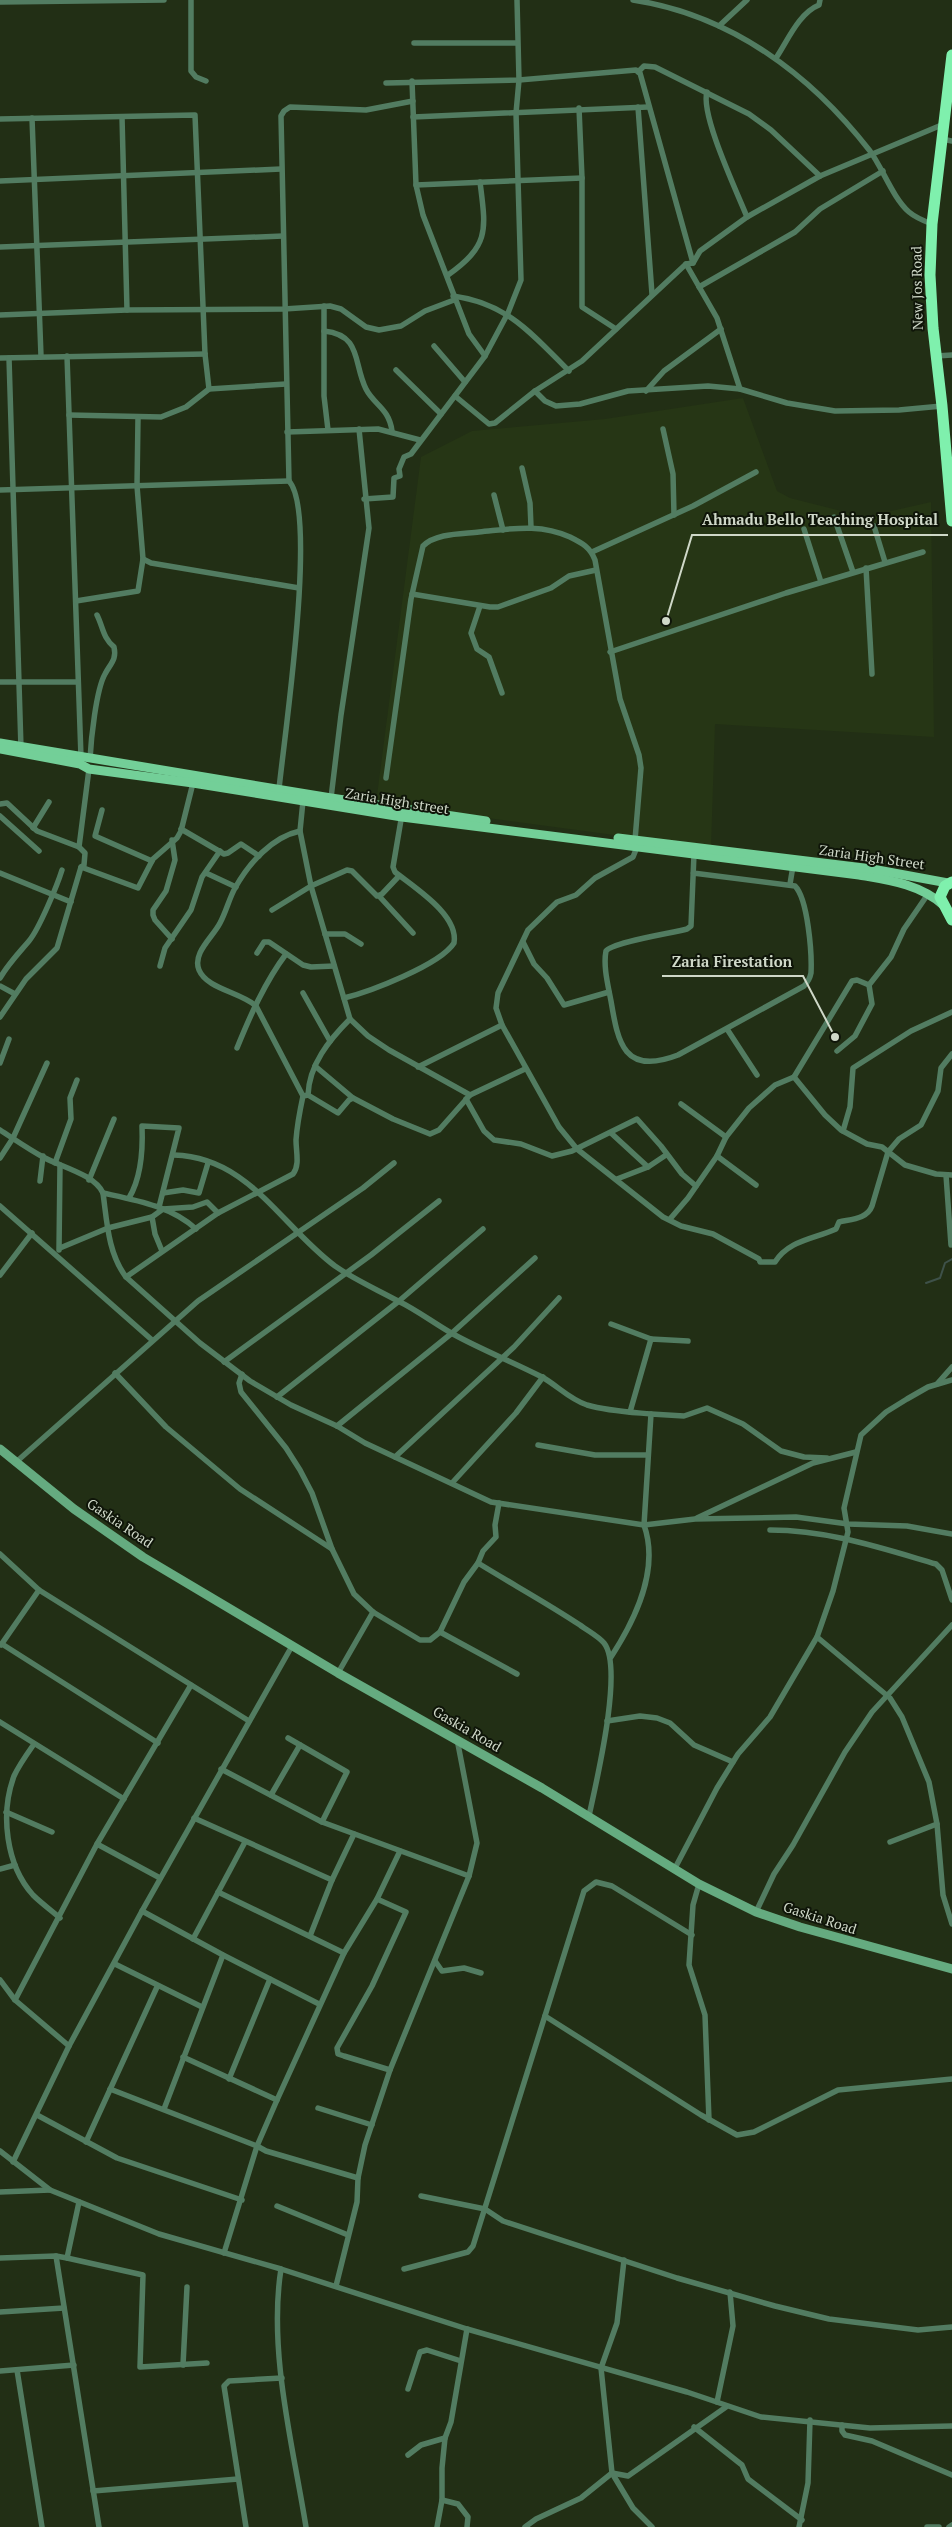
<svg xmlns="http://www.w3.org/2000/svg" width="952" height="2527" font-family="'PT Serif',serif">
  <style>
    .built { fill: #263615 }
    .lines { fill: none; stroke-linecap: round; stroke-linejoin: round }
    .stream { stroke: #3e5149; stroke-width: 2 }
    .street { stroke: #527c61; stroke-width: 5.5 }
    .secondary { stroke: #65ab80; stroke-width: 9 }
    .primary { stroke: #73cf98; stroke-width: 9 }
    .highway { stroke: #7ff0ad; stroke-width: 11 }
    .labels { text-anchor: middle; stroke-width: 4; stroke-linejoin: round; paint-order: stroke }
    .street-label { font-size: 14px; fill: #cfd8c8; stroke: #0f1509 }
    .leader { fill: none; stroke: #cfd8c8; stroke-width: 2 }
    .callout-dot { fill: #cfd8c8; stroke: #0f1509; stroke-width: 2 }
    .callout-label { font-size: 15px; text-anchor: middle; font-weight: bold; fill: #cfd8c8; stroke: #0f1509; stroke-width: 4; stroke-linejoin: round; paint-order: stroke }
  </style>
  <rect width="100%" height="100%" fill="#222f15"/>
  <polygon class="built" points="743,398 777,491 790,498 865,517 931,502 934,737 715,724 711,848 376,803 421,457 472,431 605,419"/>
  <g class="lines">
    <polyline class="stream" points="926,1283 940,1278 945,1263 952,1259"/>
    <g class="street">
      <polyline points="191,0 191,71 196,77 206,81"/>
      <path d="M633,0C731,15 810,74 870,151C883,169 893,198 909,212C916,218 924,221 932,224"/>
      <polyline points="0,2 164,0"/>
      <polyline points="719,26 747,0"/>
      <polyline points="414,43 517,43"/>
      <path d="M776,58C788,40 799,13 819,5L820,0"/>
      <polyline points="638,72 644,66 655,67 749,114 771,130 820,176"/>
      <polyline points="412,81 416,185 423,215 469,334 485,356"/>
      <polyline points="386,83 519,80 636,70 640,73 693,263"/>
      <path d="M707,92C700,114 737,192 747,217"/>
      <polyline points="638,107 652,294"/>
      <polyline points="579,108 582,178 582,307 616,329"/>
      <polyline points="122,117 127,310"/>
      <polyline points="413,117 648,107"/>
      <polyline points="32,118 41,356"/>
      <polyline points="0,119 195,115 205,354 209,389"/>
      <polyline points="942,139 952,141"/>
      <polyline points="0,181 281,169"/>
      <polyline points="416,185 582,178"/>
      <polyline points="0,247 283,236"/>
      <polyline points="686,264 717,318 740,389"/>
      <path d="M448,275C490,245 486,230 480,182"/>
      <polyline points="699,287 795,232 820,209 883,171"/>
      <path d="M453,296C507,303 532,334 569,371"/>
      <polyline points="324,306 324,396 328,430"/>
      <polyline points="0,315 127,310 284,309 330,306 341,309 366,327 379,330 401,326 425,311 454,300"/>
      <path d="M324,331C362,335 353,363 366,389C374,405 389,408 392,431"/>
      <polyline points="434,346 465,382"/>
      <polyline points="67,356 81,757"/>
      <polyline points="936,356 952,355"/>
      <polyline points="0,358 205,354"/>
      <polyline points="9,358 21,748"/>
      <polyline points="396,370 441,414"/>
      <polyline points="535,391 545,401 556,406 580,404 628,391 708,386 740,389 787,403 835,411 899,410 942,406"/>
      <polyline points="646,391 664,371 721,329"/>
      <polyline points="455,396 489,424 495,423 535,391 582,361 686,264 693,263 700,251 747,217 820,176 944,124"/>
      <polyline points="69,415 161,417 186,407 209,389 286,384"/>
      <polyline points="663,429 673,474 674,515"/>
      <polyline points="287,432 378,429 420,440"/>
      <polyline points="522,468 530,503 531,527"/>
      <polyline points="0,490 289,481"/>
      <polyline points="494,495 503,530"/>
      <polyline points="364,499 393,497 394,478 400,476 399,469 404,457 411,454 485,356 508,313 521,280 516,113 519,80 517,0"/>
      <polyline points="834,517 853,572"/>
      <polyline points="874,526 885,562"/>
      <polyline points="804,529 821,582"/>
      <polyline points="592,552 693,506 756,472"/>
      <polyline points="143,559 151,563 299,588"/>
      <polyline points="866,568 872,674"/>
      <polyline points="412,594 490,607 498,607 551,588 569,576 596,570"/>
      <polyline points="76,601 138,591 143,559 137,486 138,418"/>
      <polyline points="480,606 471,633 477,649 489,657 502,693"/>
      <polyline points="610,652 786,593 923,552"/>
      <polyline points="0,682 78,682"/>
      <path d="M90,759C91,740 96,690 105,674C110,664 117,660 114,647C103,638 103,627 97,615"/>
      <path d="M386,778L411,599L423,546C436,533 462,534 479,532C511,529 539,523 570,537C582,543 590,547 595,560L620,699L639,755L641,768L635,840"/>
      <path d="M279,789C284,738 318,513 289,481L281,116L284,111L290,107L366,110L413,101"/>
      <polyline points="331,798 341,715 369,528 359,429"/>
      <polyline points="303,801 300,831 311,886 350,1019 368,1036 389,1050 470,1095"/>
      <polyline points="0,804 7,803 37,831 79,847"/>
      <polyline points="102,810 95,836 152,861"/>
      <polyline points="0,816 39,851"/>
      <polyline points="33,828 49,802"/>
      <polyline points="181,829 224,854 228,853 241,844 259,856"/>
      <path d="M300,831C272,837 249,863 235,888C229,899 226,912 220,923C213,937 192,953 199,970C207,989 240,992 256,1006L303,1096"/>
      <path d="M637,847L633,857L595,878L576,895L557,902L528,930L498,993L496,1008L502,1025L559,1127L577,1149L663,1217L681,1226L713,1234L759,1259L760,1262H775C789,1240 814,1239 836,1229L839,1222C852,1219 867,1219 872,1206L888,1152L899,1139L921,1125L938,1091L941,1068L952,1054"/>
      <polyline points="81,867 138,888 153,859 177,838 181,831 193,783"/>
      <polyline points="0,873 71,902"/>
      <polyline points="206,873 236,887"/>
      <path d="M693,873L795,886C808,899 812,954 811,973C810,978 807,983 804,986L678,1055C624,1076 618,1043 611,1001C608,985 603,966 606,951C612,942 673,933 687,929L691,926L694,854"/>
      <polyline points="790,884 793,866"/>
      <polyline points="379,896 413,933"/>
      <polyline points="272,910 311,886 347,870 352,871 377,896 382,894 399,876"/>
      <polyline points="325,934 345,934 361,944"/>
      <polyline points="172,939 155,920 153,915 153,910 166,891 175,860 172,840"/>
      <polyline points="523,942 534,964 547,978 564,1005 609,992"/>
      <polyline points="257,953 264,942 269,942 303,965 311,967 334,966"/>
      <polyline points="160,966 165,948 191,910 202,877 220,851"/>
      <path d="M0,978C9,963 18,954 29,941C39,929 57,886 62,870"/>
      <polyline points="0,986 15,994"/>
      <polyline points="303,993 330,1041"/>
      <path d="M344,998C369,992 440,965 454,943C459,915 415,888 395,872L393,867L402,814"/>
      <polyline points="0,1017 26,979 57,948 81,867 84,865 85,853 79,847 89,769"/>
      <polyline points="727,1029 757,1075"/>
      <path d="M237,1048C250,1016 265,982 286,954"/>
      <polyline points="837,1051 855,1036 872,1004 869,985 891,957 904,929 928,894"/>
      <polyline points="0,1063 9,1039"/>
      <polyline points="315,1066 353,1098 393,1119 430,1134 439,1130 470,1095 525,1069"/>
      <polyline points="418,1067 502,1025"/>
      <polyline points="794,1077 825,1115 841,1130 867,1144 882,1147 905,1165 936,1174 952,1175"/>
      <polyline points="308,1095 338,1113 349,1100 353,1098"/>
      <polyline points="466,1099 484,1131 494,1140 521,1144 552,1156 572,1151 637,1119 661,1146 682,1174 696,1186"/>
      <polyline points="681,1104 726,1137"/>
      <path d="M0,1130C14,1139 28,1149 43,1157C61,1167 94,1174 103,1193C135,1200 171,1206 196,1229"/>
      <polyline points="843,1131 850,1107 853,1068 911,1031 952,1012"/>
      <polyline points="611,1133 648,1167"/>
      <path d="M174,1155C249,1157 281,1226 335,1266C355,1280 376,1289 398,1301C417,1310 435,1324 453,1334C482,1350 513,1362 542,1377C558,1386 569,1399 587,1405C608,1411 629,1412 651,1414L644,1525C660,1570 635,1620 611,1657"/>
      <polyline points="717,1156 756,1185"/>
      <polyline points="0,1158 13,1138 47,1063"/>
      <polyline points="55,1163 71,1119 70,1098 77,1080"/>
      <polyline points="946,1175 951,1245"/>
      <polyline points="617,1179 648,1167 666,1155"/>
      <polyline points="89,1180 114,1119"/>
      <polyline points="40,1181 43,1156"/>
      <path d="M103,1193C107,1222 108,1253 126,1277L200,1343L250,1381L291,1405L337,1426L365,1443L491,1502L644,1525L695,1519L796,1517L848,1524L907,1526L952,1534"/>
      <polyline points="163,1193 183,1190 199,1193 208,1163"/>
      <path d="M129,1198C141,1178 143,1150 142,1126L179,1128L159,1207"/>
      <polyline points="0,1206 152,1340"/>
      <polyline points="152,1217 155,1234 162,1251"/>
      <polyline points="670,1219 688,1198 717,1156 726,1137 749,1108 775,1085 794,1077 852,981 857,980 869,985"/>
      <polyline points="60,1248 108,1228 152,1217 163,1209 193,1207 207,1202 218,1213"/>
      <polyline points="59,1250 60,1165"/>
      <polyline points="0,1275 32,1233"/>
      <path d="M126,1277L218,1213L293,1174C300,1165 296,1152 296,1140C297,1126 300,1110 303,1096L308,1095C309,1065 329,1040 350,1019"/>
      <polyline points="611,1324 651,1339"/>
      <polyline points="224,1362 371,1255 439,1201"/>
      <polyline points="115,1373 166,1427 240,1489 332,1549"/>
      <polyline points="242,1374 239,1383 241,1392 286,1448 300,1470 312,1493 332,1549 354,1594 373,1612 420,1640 430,1640 440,1632 464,1582 478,1563 483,1551 496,1537 495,1525 499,1503"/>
      <polyline points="937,1384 952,1367"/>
      <polyline points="277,1397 399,1301 483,1229"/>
      <polyline points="630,1412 651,1339 688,1341"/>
      <polyline points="651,1414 684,1416 707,1408 743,1424 781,1451 804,1457 827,1458"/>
      <polyline points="337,1426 452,1333 535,1258"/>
      <polyline points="538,1445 595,1455 648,1455"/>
      <polyline points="395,1457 514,1347 559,1298"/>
      <polyline points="15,1463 198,1301 363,1188 394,1163"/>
      <polyline points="452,1483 516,1413 543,1377"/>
      <polyline points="697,1518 813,1463 856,1452"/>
      <path d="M770,1530C828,1530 881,1548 936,1564L942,1570L952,1600"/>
      <polyline points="0,1554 39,1590 249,1721"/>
      <path d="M478,1563C512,1584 547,1603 580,1625C588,1631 598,1636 604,1643C624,1668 596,1783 589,1816"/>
      <polyline points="440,1632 517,1674"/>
      <polyline points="817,1637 890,1698 902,1717 929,1782 937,1824 943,1895 952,1924"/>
      <polyline points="2,1644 158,1743"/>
      <polyline points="1,1645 39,1590"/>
      <polyline points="338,1673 373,1612"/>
      <polyline points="607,1721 640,1716 657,1718 670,1723 694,1745 733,1762"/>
      <polyline points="0,1722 124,1799"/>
      <polyline points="288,1738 347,1772 322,1822"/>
      <path d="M34,1744C27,1754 19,1765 14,1776C0,1814 6,1865 33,1895C41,1903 51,1910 60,1918"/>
      <polyline points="221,1769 322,1822 469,1876"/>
      <polyline points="271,1795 300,1745"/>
      <polyline points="6,1812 52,1832"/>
      <polyline points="194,1818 332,1880"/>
      <polyline points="890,1842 937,1824"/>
      <polyline points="97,1844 160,1878"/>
      <polyline points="0,1869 15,1865"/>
      <polyline points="674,1870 717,1788 738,1754 770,1717 817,1637 833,1591 848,1532 844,1508 861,1435 886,1412 907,1399 928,1387 952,1380"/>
      <polyline points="699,1884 693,1905 689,1965 705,2015 709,2120"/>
      <polyline points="218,1892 344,1953"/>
      <polyline points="377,1899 406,1912 372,1986 337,2048 338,2054 344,2056 390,2070"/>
      <polyline points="142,1911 223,1955 319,2004"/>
      <polyline points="756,1912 774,1874 793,1845 845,1752 872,1712 952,1625"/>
      <polyline points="310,1936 332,1880 354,1834"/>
      <polyline points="193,1939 245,1842"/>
      <polyline points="435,1961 442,1971 464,1968 481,1973"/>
      <polyline points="115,1964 202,2007"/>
      <polyline points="0,1980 15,2000 69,2046"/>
      <polyline points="15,2000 97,1844 191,1685"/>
      <polyline points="545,2016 701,2115 737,2135 754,2132 838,2090 952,2079"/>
      <polyline points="183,2057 277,2100"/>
      <polyline points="229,2079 270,1979"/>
      <polyline points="110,2089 257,2146 266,2151 358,2178"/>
      <polyline points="318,2108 372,2125"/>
      <polyline points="164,2109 223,1955"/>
      <polyline points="37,2115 117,2158 242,2200"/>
      <polyline points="86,2142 157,1987"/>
      <polyline points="0,2151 50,2190 159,2234 281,2269 467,2329 687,2392 761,2417 870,2428 952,2426"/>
      <polyline points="13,2162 69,2046 142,1911 292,1646"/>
      <polyline points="0,2192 50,2190"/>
      <polyline points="421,2196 485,2209 503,2221 677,2278 775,2306 829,2319 918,2330 952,2327"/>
      <polyline points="277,2206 348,2235"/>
      <polyline points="224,2253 257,2146 277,2100 344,1953 377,1899 400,1851"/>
      <polyline points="56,2256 67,2258 79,2202"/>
      <polyline points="0,2258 56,2256 99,2527"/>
      <polyline points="67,2258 143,2275 140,2367 207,2363"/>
      <polyline points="624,2260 617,2323 601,2368 612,2473 633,2508 652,2527"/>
      <path d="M281,2269C268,2351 293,2446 306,2527"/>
      <polyline points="404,2269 468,2252 473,2246 584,1891 596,1882 612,1886 692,1935"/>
      <polyline points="336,2286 357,2202 358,2178 365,2145 390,2070 469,1876 477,1843 457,1739"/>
      <polyline points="0,2312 64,2308"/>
      <polyline points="183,2365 187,2287"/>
      <polyline points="17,2370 42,2527"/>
      <polyline points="0,2371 74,2365"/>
      <polyline points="408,2389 420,2352 427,2350 461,2361"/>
      <polyline points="717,2402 733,2326 730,2292"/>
      <polyline points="842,2425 842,2431 845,2435 872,2441 952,2475"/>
      <polyline points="694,2427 742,2465 748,2479 802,2520"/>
      <polyline points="408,2455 421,2445 445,2438"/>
      <polyline points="93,2491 238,2479"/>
      <polyline points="442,2500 458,2504 468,2517 467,2527"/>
      <polyline points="246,2527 224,2386 229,2381 282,2378"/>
      <polyline points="437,2527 442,2500 442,2468 445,2438 451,2422 467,2329"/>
      <polyline points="525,2527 536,2519 581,2498 612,2473 628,2476 726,2407"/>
      <polyline points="799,2527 808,2483 810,2420"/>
      <polyline points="927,2527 939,2527"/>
      <polyline points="949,2527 952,2525"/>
    </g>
    <polyline class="secondary" points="0,1449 74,1509 143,1557 338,1673 542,1788 699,1884 756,1912 800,1927 952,1969"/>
    <g class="primary">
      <polyline points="0,743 331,798 486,821"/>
      <path d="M0,749L80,764L89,769L193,783L402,817L859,875C888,880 920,884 943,905"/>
      <polyline points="618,838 872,869 948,883"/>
    </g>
    <g class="highway">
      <polyline points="952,55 932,224 930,275 933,328 942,406 952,521"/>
      <polyline points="952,882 945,886 940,897 952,920"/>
    </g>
  </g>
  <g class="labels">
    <g class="street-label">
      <text transform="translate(917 288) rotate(-91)" y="5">New Jos Road</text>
      <text transform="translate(397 801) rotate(9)" y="5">Zaria High street</text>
      <text transform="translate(872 857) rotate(8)" y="5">Zaria High Street</text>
      <text transform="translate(120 1523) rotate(34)" y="5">Gaskia Road</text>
      <text transform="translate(467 1729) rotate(30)" y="5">Gaskia Road</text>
      <text transform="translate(820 1918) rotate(18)" y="5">Gaskia Road</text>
    </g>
  </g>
  <path class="leader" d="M666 621L692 535H948M835 1037L803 976H662"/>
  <g class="callout-dot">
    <circle cx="666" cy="621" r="5"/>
    <circle cx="835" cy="1037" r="5"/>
  </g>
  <g class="callout-label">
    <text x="820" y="525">Ahmadu Bello Teaching Hospital</text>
    <text x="732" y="967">Zaria Firestation</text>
  </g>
</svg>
